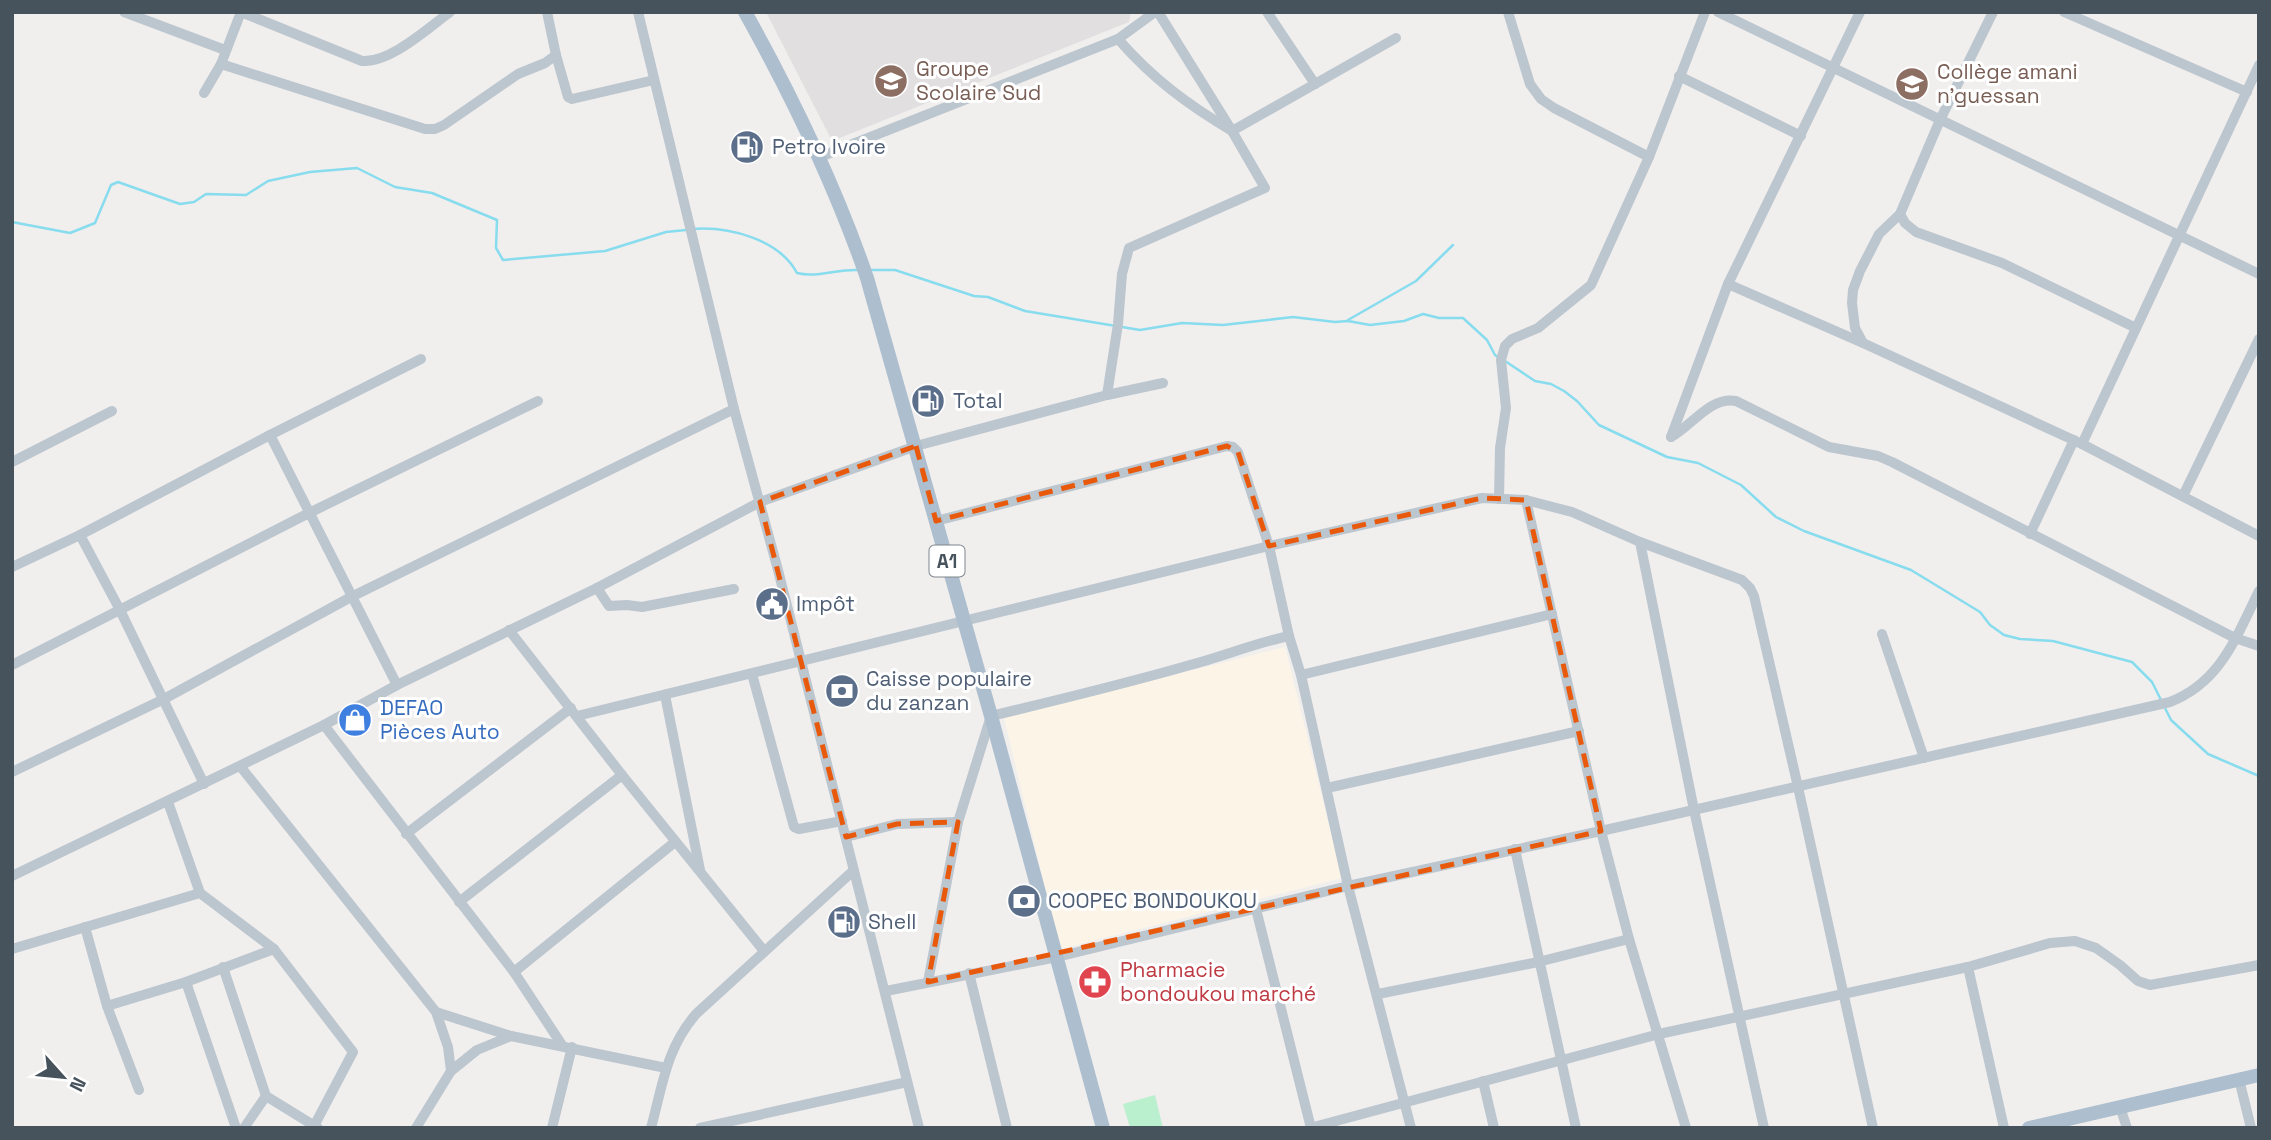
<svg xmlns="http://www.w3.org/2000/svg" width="2271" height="1140" font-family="'Space Grotesk',sans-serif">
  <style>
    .commercial { fill: #fcf5e7 }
    .education { fill: #e2dfe0 }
    .green { fill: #bbf0ce }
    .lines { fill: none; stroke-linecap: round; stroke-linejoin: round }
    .stream { stroke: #87dcee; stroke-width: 2.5 }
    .minor { stroke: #bcc6ce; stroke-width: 10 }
    .major { stroke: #adbfce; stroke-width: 14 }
    .marked { fill: none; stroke: #e8590c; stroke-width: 5; stroke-dasharray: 14 9; stroke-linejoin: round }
    .labels { text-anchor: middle; stroke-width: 6; stroke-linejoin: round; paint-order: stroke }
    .shield { fill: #fff; stroke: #7e868d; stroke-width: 2 }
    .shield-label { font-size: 19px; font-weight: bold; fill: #46525c }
    .education-label { font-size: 21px; fill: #785e54; stroke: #fff; text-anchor: start }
    .service-label { font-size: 21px; fill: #4e5e75; stroke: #fff; text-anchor: start }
    .shop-label { font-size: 21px; fill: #366cbe; stroke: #fff; text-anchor: start }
    .health-label { font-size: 21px; fill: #be3a42; stroke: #fff; text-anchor: start }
  </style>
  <rect width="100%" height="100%" fill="#f1eeee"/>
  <polygon class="commercial" points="1285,647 1342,878 1060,949 1004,718"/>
  <polygon class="education" points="766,12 1131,12 1129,22 832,141"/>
  <polygon class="green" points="1155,1095 1163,1128 1130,1128 1123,1104"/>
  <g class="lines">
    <g class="stream">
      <polyline points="12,222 70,233 95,223 111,185 118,182 180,204 194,202 206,194 246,195 268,181 310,172 357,168 395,187 432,193 497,220 496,248 503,260 605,251 666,232 686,230"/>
      <path d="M692,229C728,226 779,239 797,273C817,278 837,269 858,270"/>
      <polyline points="868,270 895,270 974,296 988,297 1025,311 1116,326"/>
      <polyline points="1348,320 1416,281 1453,245"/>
      <polyline points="1122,327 1140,330 1182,323 1223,325 1293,317 1335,322 1348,321 1370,325 1404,321 1423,314 1439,318 1463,318 1487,340 1495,355 1499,358"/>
      <polyline points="1505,361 1535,381 1551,384 1564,391 1577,401 1599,425 1667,457 1698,463 1741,485 1776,517 1804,531 1911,570 1980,612 1990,625 2004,635 2020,639 2053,641 2132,662 2152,682 2162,702"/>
      <polyline points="2165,708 2171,720 2208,754 2259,776"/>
    </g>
    <g class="minor">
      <polyline points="124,12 225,50"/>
      <polyline points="547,12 556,55"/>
      <polyline points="638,12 734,409 778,570 919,1128"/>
      <polyline points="1267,12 1315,84"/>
      <polyline points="1508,12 1530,84 1541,99 1554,108 1649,157"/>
      <polyline points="1718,12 2259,274"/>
      <polyline points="1860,12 1728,284 1863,343 2082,444 2259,536"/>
      <polyline points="2064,12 2247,92"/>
      <path d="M1118,39C1153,79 1187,104 1232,131L1396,38"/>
      <polyline points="221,64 425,129 435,129 444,125 518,74 545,63 556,55 568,97 572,99 654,80"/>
      <polyline points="1679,76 1801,136"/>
      <path d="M204,93L221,64L241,12L362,61C390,63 427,29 450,12"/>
      <polyline points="820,157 1118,39 1155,12"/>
      <polyline points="1900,214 1905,223 1916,232 2002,263 2136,328"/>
      <polyline points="1863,343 1855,328 1852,303 1853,290 1860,271 1879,234 1900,214 1940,120 1993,12"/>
      <polyline points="1107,395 1118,324 1122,274 1129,248 1265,188 1232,131 1158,12"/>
      <polyline points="270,435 421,359"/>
      <path d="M1671,437C1692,426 1710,396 1736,401L1829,447L1878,456L1892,462L2235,638L2259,646"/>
      <polyline points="1671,437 1728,284"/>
      <polyline points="2082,444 2259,65"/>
      <polyline points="12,462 112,411"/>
      <polyline points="2183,496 2259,339"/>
      <polyline points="1499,499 1500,448 1506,408 1501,360 1505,346 1512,339 1538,328 1591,285 1649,157 1705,12"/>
      <polyline points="1526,500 1601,831 1629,939 1686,1128"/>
      <polyline points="936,521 1227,446 1233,447 1238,452 1269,546 1289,636 1301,675 1348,886 1411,1128"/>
      <polyline points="2030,534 2074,440"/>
      <polyline points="1640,542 1742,580 1750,588 1754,596 1798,787 1873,1128"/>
      <polyline points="12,567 80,535"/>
      <polyline points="597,588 609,606 627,605 642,607 734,589"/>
      <polyline points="509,630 622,775 764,951"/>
      <polyline points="1882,634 1924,758"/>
      <polyline points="12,665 309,513 538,401"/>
      <polyline points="752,674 794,827 799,829 842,821"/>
      <polyline points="1301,675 1552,614"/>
      <polyline points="665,695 700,870"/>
      <polyline points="577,716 1269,546 1482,498 1526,500 1572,512 1640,542 1694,810 1764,1128"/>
      <polyline points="324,725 514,972 562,1045"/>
      <polyline points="240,766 436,1012 448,1047 451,1071 416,1128"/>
      <polyline points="12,772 164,699 351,597 734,409"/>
      <polyline points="204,784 120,610 80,535 270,435 397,685"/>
      <polyline points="1327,788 1579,731"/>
      <polyline points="168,802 200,893"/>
      <polyline points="406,834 571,708"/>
      <polyline points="846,837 897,824 958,822"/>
      <polyline points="1515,849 1576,1128"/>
      <polyline points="12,876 324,725 397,685 597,588 760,502 916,446 1107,395 1163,383"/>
      <polyline points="459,902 622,775"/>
      <polyline points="1256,909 1311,1128"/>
      <polyline points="85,927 107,1006 139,1090"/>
      <polyline points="12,949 200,893 274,949 353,1052 313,1128"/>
      <polyline points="223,967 266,1096 318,1128"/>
      <polyline points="1968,967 2004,1128"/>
      <polyline points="514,972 675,842"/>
      <polyline points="969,973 1007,1128"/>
      <polyline points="186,982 236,1128"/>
      <path d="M928,982L958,822L991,716C1058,700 1124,684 1190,665C1224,656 1255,643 1289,636"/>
      <path d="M886,991L1057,957L1348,886L1601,831L2170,702C2221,682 2236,637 2259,591"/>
      <polyline points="1378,994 1538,962 1629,939"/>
      <polyline points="107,1006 186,982 274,949"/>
      <polyline points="436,1012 511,1036 666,1068"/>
      <polyline points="451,1071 477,1050 511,1036"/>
      <polyline points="2239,1079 2251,1128"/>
      <polyline points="1483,1081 1494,1128"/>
      <polyline points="2120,1107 2127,1128"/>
      <polyline points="244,1128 266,1096"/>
      <polyline points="552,1128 572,1047"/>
      <path d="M651,1128C663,1084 666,1049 696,1014L853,871"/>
      <polyline points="700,1128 907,1082"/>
      <polyline points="1310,1128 1659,1034 1968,967 2050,943 2075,941 2096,948 2120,965 2138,981 2150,985 2259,965"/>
    </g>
    <g class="major">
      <path d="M745,12C793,98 835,185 867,278L991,716L1103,1128"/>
      <polyline points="2029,1128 2259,1075"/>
    </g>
  </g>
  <path class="marked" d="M916,446L936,521L1227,446L1238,452L1269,546L1482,498L1526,500L1601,831L928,982L958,822L897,824L846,837L760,502Z"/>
  <defs>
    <g id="school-disc" transform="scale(1.75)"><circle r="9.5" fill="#8d6e63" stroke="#fff"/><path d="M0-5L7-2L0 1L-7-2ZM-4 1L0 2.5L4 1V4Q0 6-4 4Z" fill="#fff"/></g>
    <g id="fuel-disc" transform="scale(1.75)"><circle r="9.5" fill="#5c6f8a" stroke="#fff"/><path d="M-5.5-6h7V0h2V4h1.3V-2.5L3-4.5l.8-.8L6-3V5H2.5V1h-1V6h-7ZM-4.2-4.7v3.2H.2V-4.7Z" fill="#fff"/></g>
    <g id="civic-disc" transform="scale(1.75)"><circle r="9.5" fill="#5c6f8a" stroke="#fff"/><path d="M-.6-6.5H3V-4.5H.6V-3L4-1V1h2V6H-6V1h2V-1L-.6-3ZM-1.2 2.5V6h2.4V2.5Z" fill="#fff"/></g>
    <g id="bank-disc" transform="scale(1.75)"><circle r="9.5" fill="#5c6f8a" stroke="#fff"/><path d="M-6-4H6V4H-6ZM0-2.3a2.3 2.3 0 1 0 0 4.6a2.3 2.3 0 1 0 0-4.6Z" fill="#fff"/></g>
    <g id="shop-disc" transform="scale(1.75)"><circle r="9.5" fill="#3f7fe0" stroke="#fff"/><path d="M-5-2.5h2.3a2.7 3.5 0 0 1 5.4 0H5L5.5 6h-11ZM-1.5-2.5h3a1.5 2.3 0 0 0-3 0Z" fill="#fff"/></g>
    <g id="pharmacy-disc" transform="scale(1.75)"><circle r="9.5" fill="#e0444e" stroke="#fff"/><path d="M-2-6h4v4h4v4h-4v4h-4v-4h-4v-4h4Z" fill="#fff"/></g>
  </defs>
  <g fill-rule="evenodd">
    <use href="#school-disc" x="891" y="81"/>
    <use href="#school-disc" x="1912" y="84"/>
    <use href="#fuel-disc" x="747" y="147"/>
    <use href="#fuel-disc" x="928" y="401"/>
    <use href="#civic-disc" x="772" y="604"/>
    <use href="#bank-disc" x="842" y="691"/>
    <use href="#shop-disc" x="355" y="720"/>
    <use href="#bank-disc" x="1024" y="901"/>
    <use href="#fuel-disc" x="844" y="922"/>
    <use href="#pharmacy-disc" x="1095" y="982"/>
  </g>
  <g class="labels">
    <rect class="shield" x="929.5" y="545.5" width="35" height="31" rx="5"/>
    <g class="shield-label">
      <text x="947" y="568">A1</text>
    </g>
    <g class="education-label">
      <text x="916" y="76">Groupe<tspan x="916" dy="24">Scolaire Sud</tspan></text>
      <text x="1937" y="79">Collège amani<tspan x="1937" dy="24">n'guessan</tspan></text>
    </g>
    <g class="service-label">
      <text x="772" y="154">Petro Ivoire</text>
      <text x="953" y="408">Total</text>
      <text x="796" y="611">Impôt</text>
      <text x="866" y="686">Caisse populaire<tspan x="866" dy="24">du zanzan</tspan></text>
      <text x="1048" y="908">COOPEC BONDOUKOU</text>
      <text x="868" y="929">Shell</text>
    </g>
    <g class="shop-label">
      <text x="380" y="715">DEFAO<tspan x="380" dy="24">Pièces Auto</tspan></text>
    </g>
    <g class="health-label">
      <text x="1120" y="977">Pharmacie<tspan x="1120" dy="24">bondoukou marché</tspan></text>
    </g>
  </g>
  <rect width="2271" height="1140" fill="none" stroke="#46525c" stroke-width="28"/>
  <g transform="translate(63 1077) rotate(117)" stroke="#ffffff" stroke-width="5" paint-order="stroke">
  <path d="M0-5L12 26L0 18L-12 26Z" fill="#46525c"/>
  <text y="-10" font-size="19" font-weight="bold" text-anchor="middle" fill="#46525c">N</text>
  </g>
</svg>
